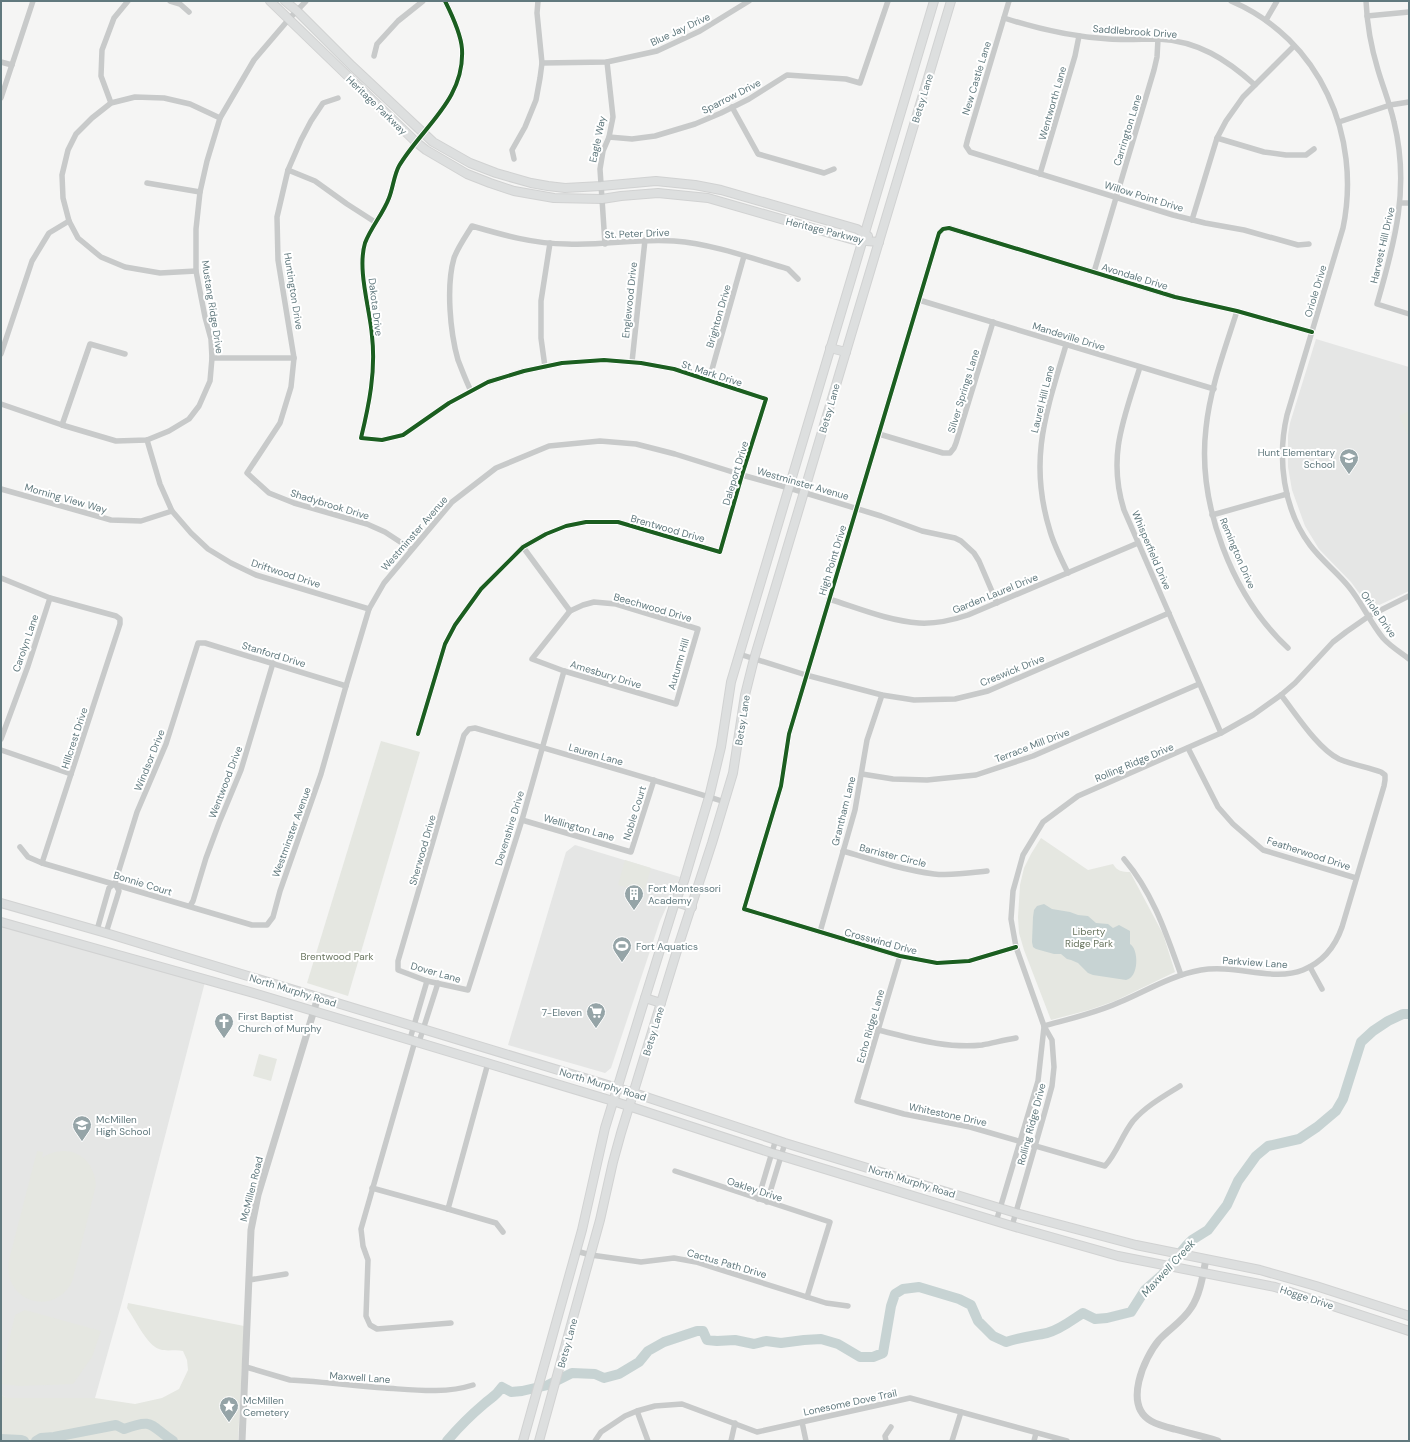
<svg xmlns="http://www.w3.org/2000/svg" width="1410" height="1442" font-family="'DM Sans',sans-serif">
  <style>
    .built { fill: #e5e6e5 }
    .green { fill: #e5e7e1 }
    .water { fill: #c7d3d3 }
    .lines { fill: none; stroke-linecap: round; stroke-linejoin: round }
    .river { stroke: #c7d3d3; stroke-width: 10 }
    .secondary-casing { stroke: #d1d2d2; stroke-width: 10 }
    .minor { stroke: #c8caca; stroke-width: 5.5 }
    .tertiary { stroke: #c8caca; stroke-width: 7 }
    .secondary { stroke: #dddfdf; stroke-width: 8 }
    .cycleway-casing { stroke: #fff; stroke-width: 6 }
    .cycleway { stroke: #1b5e20; stroke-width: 4 }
    .labels { text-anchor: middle; stroke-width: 4; stroke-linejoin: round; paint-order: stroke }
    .street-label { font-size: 10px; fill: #61797e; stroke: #fff }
    .poi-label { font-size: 10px; fill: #61797e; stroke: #fff; text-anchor: start }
    .park-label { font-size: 10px; fill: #6a7660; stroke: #fff }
    .water-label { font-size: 11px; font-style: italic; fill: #5c797a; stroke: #fff }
  </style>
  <rect width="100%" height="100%" fill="#f5f5f4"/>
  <g class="built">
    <polygon points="1316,339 1409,367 1409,591 1375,607 1370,607 1368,605 1351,582 1319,549 1305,526 1292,490 1288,467 1288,435 1290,423"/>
    <polygon points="575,845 680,877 660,921 611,1068 605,1073 508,1045 566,852"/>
    <polygon points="1,924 135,964 205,982 122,1302 95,1398 7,1398 1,1395"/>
  </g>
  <g class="green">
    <polygon points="1409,411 1409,438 1399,416"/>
    <polygon points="381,741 420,752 348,996 307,983"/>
    <path d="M1041,838L1088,870L1113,864C1117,871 1122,872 1130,872L1163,934L1175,972L1115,1001L1089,1010L1051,1020L1024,950L1019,933L1018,917L1020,885L1024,868L1031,854Z"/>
    <polygon points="625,860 651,868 642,899 635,896 636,890 618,885"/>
    <polygon points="259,1054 277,1059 271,1081 253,1076"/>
    <path d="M37,1151L43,1152L42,1158C66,1142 94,1155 96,1185L72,1282C53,1318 2,1301 9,1260Z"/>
    <path d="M128,1303L244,1326L238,1441H1V1395L8,1398H95L135,1404L162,1398L179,1389L188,1370L187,1360L183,1351C175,1349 167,1352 159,1349C147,1345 135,1319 127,1308Z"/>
    <polygon points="25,1310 101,1331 92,1357 73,1384 20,1386 1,1384 7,1349 15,1315"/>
  </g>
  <path class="water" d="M1044,904L1052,909L1070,912L1078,915L1088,916L1096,923L1108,924L1113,928L1119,925L1130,931V944C1139,949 1139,978 1126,980L1093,975L1088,973L1078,963L1071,960L1067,959L1061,954H1054L1036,949L1033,947L1032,942L1033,917L1034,910L1037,906Z"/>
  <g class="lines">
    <g class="river">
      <polyline points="1,1439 21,1440 24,1441"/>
      <path d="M36,1441L41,1438L54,1437L116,1425L124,1429C154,1418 149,1425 173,1441"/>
      <path d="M447,1441C458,1428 471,1415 484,1404C492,1397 496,1396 502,1387L511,1392L522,1391L548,1385L572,1373L595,1374L604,1378L619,1374L639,1362L648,1351L664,1342L697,1331H703L707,1340L717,1341L735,1340L754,1344L766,1341L781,1343L804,1340L821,1339L838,1344L860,1357H873L883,1353L891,1306L895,1294L903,1289L919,1287L959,1299L971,1305L978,1321L993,1336L1006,1342C1020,1337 1033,1336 1047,1333C1060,1330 1072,1320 1083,1313L1095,1319L1107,1318L1131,1312L1145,1290L1162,1275L1187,1245L1192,1240L1208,1230L1227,1205L1238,1181L1256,1156L1268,1146L1299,1139L1317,1127L1336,1111L1343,1099L1361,1042L1373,1031L1388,1021L1403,1014H1409"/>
    </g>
    <g class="secondary-casing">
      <g id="secondary">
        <polyline points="270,1 416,142 426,150 467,174 490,183 514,191 554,198 602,199 621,196 658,193 708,198 854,240 879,242"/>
        <polyline points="285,1 297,11 352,66 433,142 470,163 496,173 531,183 548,186 565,188 601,186 656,181 695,185 721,190 857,229 868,236"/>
        <polyline points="830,348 846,352"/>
        <polyline points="675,902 692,907"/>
        <polyline points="1,903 106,933 634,1093 785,1143 1016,1213 1136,1245 1260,1270 1316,1286 1409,1316"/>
        <polyline points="1,922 257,994 613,1101 772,1153 1012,1226 1118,1256 1275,1287 1409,1331"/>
        <polyline points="645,998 661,1003"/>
        <polyline points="523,1441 582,1230 605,1128 645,998 675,902 684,881 709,797 721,747 731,682 934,1"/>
        <polyline points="539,1441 600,1220 613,1162 621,1133 679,944 712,843 733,773 745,695 754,659 951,1"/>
      </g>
    </g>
    <g class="minor">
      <polyline points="170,1 180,4 189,12"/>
      <polyline points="1009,1 968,138 966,146 970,152 1173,215 1205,223 1244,230 1298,245 1309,244"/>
      <path d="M1231,1C1320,39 1362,136 1343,228L1287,415C1277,458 1283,509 1310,545C1322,561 1337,572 1349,587C1362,603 1370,622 1383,638C1390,646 1400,652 1409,659"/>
      <path d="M1366,1C1367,24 1371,47 1378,70C1383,87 1390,104 1394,122C1410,187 1395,242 1377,304L1409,314"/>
      <polyline points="1367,16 1409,12"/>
      <path d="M1004,18C1038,29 1073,37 1109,39C1125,40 1142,39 1158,39C1198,41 1226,59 1255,85"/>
      <polyline points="1266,20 1277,1"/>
      <polyline points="374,56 377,44 398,21 423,1"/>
      <polyline points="1,62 12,65"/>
      <polyline points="542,63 607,62 657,51 700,31 749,1"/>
      <polyline points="1,98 33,1"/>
      <polyline points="338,98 323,103 311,121 301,140 288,170 277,217 278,260 294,358 291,387 280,423 247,473 269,493 294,503 367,524 385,532 411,549"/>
      <polyline points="111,103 101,76 102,50 114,18 128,1"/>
      <polyline points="732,107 758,154 824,173 834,169"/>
      <polyline points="1339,122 1390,105 1409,102"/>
      <polyline points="609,137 632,139 655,136 695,124 721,113 749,99 787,75 846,79 860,83 888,1"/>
      <polyline points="1217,138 1264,152 1286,155 1306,155 1314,149"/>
      <polyline points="514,159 512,150 525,127 536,100 540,78 542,63 537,13 538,1"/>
      <polyline points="288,170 315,181 347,204 375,222"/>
      <polyline points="1040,174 1075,56 1079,36"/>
      <polyline points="147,183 200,192"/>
      <polyline points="1401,203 1409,203"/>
      <polyline points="1192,220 1217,138 1226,121 1243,97 1294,46"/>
      <polyline points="605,244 600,169 603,151 609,137 613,117 607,62"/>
      <polyline points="196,271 160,273 125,267 101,257 78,238 69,221 63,198 62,175 68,150 76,134 92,118 111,103 135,97 164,98 190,104 220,118"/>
      <polyline points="1094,272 1154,70 1157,57 1158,39"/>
      <polyline points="919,300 1214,389"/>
      <path d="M1237,311C1225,349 1210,388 1206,428C1197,504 1232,596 1288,648"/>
      <path d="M1066,345C1046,413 1028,460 1050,531C1054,545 1061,559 1068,573"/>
      <polyline points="1,354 32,261 49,233 69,221"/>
      <polyline points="212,358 294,358"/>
      <polyline points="632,362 645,240"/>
      <polyline points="545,367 541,338 541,301 550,243"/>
      <path d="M1140,367C1124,418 1107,456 1124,510L1221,733"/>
      <polyline points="709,380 744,256"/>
      <path d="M471,391C466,381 462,370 458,360C450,332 446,286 454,258C458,247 466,236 472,226C503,235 534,244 567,244C603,246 638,238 674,241C713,244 751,258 788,269L798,279"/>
      <polyline points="1,404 62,425 116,441 147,440 169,431 189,419 199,406 210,381 212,358 211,339 205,317 196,271 196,229 200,192 207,161 220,118 254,60 289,19 306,1"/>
      <polyline points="62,425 90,344 125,354"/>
      <polyline points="879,434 943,453 950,453 954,448 956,443 993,322"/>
      <polyline points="147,440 160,484 172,511 191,533 208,549 231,563 256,575 369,609"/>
      <polyline points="1,489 111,520 141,521 172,511"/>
      <polyline points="1212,515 1287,494"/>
      <polyline points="523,547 570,611"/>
      <polyline points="1,578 50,598 116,616 120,619 120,624 42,863"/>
      <path d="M829,599C858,608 889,621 919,623C936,624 953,620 968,615L1138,543"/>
      <polygon points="594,602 616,604 698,629 676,704 564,671 532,659 570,611 583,605"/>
      <polyline points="739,654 806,675 882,695 914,700 955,699 988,691 1169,613"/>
      <path d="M564,671L522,820L468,990L427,981L398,970V961L464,735L469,729L475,728C558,752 642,776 725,802"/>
      <path d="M418,734L445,644L455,625L481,589L523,547L546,534L566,526L586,522H618L720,552L742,475L766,399L674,369L641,363L604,360L562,363L524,371L488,382L449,403L403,435L382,440L361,438C369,405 376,371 372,336C370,309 357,270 365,243C371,227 383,214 389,198C393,188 394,175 399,166C422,127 465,100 462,49C461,34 452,15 445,1"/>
      <polyline points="1,739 28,666 50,598"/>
      <polyline points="1188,748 1218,807 1233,824 1263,850 1356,878"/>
      <polyline points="1,750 71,774"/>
      <polyline points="862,774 893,779 927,780 976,775 1033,756 1199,684"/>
      <polyline points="522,820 631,852 654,780"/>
      <polyline points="20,847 28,857 42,863 252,925 267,925 273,917 280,891 321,774 346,686 369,609 384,583 452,502 496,468 549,446 600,441 636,444 675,454 742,475 789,488 881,516 922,531 955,538 961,541 974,553 979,561 997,603"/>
      <path d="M843,851C873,860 903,870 934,874C951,876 969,873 987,871"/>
      <path d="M1124,859C1153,893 1166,933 1181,975"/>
      <polyline points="190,906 193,901 206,858 219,823 241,770 273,663"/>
      <polyline points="97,930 109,888 115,883 137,812 166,744 198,643 205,643 346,686"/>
      <polyline points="820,932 855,810 867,740 882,695"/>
      <polyline points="106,933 119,891 115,883"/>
      <polyline points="1016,947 969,961 937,963 900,956 744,909 781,786 789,734 939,233 943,229 949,228 1175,297 1237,311 1312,332"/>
      <path d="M900,956L857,1101L904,1114L970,1127L1105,1166C1117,1153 1122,1135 1133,1121C1146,1106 1164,1096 1180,1086"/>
      <polyline points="1310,967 1322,989"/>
      <path d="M1044,1026C1069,1019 1096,1013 1120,1002C1146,991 1172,975 1201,970C1235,964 1273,982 1303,970C1323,962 1335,947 1342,927L1384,786L1385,780V775L1381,772C1367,767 1353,765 1339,759C1318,749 1296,714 1281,695"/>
      <path d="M878,1030C911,1038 947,1049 982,1045C993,1043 1004,1040 1016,1038"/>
      <polyline points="410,1039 427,981"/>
      <polyline points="415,1041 361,1229 363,1246 368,1260 366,1316 370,1325 377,1329 451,1323"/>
      <polyline points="419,1042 438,983"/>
      <polyline points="675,1171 830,1222 807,1297"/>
      <polyline points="372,1188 448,1209 488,1063"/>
      <polyline points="758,1199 776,1139"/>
      <polyline points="767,1202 785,1143"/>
      <polyline points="448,1209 496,1223 503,1232"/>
      <polyline points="996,1222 1038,1081 1044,1027"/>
      <polyline points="1012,1226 1046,1108 1052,1086 1054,1067 1052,1040 1044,1026 1016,947 1011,919 1013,891 1023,855 1043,822 1078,796 1221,733 1253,715 1281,695 1295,683 1333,642 1346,632 1369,616 1409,596"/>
      <polyline points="576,1251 591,1255 641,1262 674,1258 696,1262 826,1303 848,1306"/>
      <polyline points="249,1280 286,1274"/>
      <path d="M246,1367L290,1380L306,1381C332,1383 359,1386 385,1388C415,1390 445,1394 473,1385"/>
      <polyline points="637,1411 648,1441"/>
      <polyline points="802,1422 806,1441"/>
      <polyline points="595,1441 601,1432 625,1416 637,1411 655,1406 682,1404 757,1432 910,1398 1067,1441"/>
      <polyline points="731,1441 735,1423"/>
      <polyline points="886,1441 885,1436 891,1427"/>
      <polyline points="952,1441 961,1412"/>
      <polyline points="1034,1441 1036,1433"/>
    </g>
    <g class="tertiary">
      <path d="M1206,1259C1203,1275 1200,1295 1191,1308C1183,1321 1169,1329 1159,1340C1144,1358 1123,1405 1151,1421C1158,1425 1166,1427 1174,1429C1188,1433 1203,1436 1218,1441"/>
      <polyline points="242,1441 251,1230 258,1195 318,997"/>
    </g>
    <use href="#secondary" class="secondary"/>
    <g class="cycleway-casing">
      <g id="cycleway">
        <path d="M418,734L445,644L455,625L481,589L523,547L546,534L566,526L586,522H618L720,552L742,475L766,399L674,369L641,363L604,360L562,363L524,371L488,382L449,403L403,435L382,440L361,438C369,405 376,371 372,336C370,309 357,270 365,243C371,227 383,214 389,198C393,188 394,175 399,166C422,127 465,100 462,49C461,34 452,15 445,1"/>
        <polyline points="1016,947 969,961 937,963 900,956 744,909 781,786 789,734 939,233 943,229 949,228 1175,297 1237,311 1312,332"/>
      </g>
    </g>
    <use href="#cycleway" class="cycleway"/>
  </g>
  <defs>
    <g id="school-pin" transform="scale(1)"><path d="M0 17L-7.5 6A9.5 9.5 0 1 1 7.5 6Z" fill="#95a4a7" stroke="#fff"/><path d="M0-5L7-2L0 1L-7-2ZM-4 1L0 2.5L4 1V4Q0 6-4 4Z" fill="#fff"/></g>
    <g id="building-pin" transform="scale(1)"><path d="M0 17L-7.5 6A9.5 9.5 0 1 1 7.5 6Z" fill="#95a4a7" stroke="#fff"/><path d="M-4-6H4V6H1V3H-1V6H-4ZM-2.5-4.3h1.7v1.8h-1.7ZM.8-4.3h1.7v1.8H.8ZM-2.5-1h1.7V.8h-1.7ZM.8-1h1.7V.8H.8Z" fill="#fff"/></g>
    <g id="stadium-pin" transform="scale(1)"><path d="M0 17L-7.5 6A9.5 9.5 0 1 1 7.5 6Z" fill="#95a4a7" stroke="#fff"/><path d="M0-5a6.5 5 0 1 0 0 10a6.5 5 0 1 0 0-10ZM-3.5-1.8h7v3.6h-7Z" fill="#fff"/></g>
    <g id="supermarket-pin" transform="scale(1)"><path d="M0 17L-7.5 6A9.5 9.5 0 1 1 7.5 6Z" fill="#95a4a7" stroke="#fff"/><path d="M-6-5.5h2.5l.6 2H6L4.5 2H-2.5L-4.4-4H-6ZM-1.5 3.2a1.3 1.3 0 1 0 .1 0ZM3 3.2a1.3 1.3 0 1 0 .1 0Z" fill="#fff"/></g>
    <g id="church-pin" transform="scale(1)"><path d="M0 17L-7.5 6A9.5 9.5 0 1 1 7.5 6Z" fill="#95a4a7" stroke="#fff"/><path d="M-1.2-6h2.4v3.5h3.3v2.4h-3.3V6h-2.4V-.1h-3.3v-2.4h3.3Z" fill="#fff"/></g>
    <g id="sight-pin" transform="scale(1)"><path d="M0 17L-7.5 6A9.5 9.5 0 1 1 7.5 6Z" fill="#95a4a7" stroke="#fff"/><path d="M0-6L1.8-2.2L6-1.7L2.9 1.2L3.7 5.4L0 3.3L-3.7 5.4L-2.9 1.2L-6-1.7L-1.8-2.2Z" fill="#fff"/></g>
  </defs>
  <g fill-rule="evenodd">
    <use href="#school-pin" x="1349" y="458"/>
    <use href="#building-pin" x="634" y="894"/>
    <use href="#stadium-pin" x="622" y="946"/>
    <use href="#supermarket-pin" x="596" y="1012"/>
    <use href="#church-pin" x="224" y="1022"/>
    <use href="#school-pin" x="82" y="1125"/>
    <use href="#sight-pin" x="229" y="1406"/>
  </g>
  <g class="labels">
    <g class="street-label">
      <text transform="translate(680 29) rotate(-25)" y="4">Blue Jay Drive</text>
      <text transform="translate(1135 31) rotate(4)" y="4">Saddlebrook Drive</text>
      <text transform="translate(976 78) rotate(-73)" y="4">New Castle Lane</text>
      <text transform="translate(731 96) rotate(-27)" y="4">Sparrow Drive</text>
      <text transform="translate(922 98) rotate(-73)" y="4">Betsy Lane</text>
      <text transform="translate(1052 103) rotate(-74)" y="4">Wentworth Lane</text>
      <text transform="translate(377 105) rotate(44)" y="4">Heritage Parkway</text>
      <text transform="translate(1127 130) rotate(-73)" y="4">Carrington Lane</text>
      <text transform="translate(597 139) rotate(-78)" y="4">Eagle Way</text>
      <text transform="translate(1144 196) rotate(17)" y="4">Willow Point Drive</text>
      <text transform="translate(825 230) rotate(14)" y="4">Heritage Parkway</text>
      <text transform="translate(637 233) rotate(-2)" y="4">St. Peter Drive</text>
      <text transform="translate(1382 245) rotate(-77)" y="4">Harvest Hill Drive</text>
      <text transform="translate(1135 276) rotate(17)" y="4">Avondale Drive</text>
      <text transform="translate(294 291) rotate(81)" y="4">Huntington Drive</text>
      <text transform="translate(1315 291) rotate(-73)" y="4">Oriole Drive</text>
      <text transform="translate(629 300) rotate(-84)" y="4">Englewood Drive</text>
      <text transform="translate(213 307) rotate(81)" y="4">Mustang Ridge Drive</text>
      <text transform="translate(376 307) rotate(83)" y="4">Dakota Drive</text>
      <text transform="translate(718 316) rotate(-74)" y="4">Brighton Drive</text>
      <text transform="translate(1069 336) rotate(17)" y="4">Mandeville Drive</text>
      <text transform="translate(712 373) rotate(18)" y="4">St. Mark Drive</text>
      <text transform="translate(963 391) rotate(-73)" y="4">Silver Springs Lane</text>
      <text transform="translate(1042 399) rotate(-76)" y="4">Laurel Hill Lane</text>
      <text transform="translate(829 408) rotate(-74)" y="4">Betsy Lane</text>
      <text transform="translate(735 473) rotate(-73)" y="4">Daleport Drive</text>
      <text transform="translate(803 483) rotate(16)" y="4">Westminster Avenue</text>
      <text transform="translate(66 498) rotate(16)" y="4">Morning View Way</text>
      <text transform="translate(330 504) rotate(17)" y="4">Shadybrook Drive</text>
      <text transform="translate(668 528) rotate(16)" y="4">Brentwood Drive</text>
      <text transform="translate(414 533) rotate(-49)" y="4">Westminster Avenue</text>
      <text transform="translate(1152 550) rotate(67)" y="4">Whisperfield Drive</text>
      <text transform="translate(1238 553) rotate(67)" y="4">Remington Drive</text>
      <text transform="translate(832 560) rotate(-73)" y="4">High Point Drive</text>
      <text transform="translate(286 573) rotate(18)" y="4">Driftwood Drive</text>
      <text transform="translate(995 593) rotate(-22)" y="4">Garden Laurel Drive</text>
      <text transform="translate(653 607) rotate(16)" y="4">Beechwood Drive</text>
      <text transform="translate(1379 614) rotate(55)" y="4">Oriole Drive</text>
      <text transform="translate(25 643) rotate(-71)" y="4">Carolyn Lane</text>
      <text transform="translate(274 654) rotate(17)" y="4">Stanford Drive</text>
      <text transform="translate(678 664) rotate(-74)" y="4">Autumn Hill</text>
      <text transform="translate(1012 670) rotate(-22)" y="4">Creswick Drive</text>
      <text transform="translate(606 674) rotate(17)" y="4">Amesbury Drive</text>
      <text transform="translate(742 720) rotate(-81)" y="4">Betsy Lane</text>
      <text transform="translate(74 738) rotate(-72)" y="4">Hillcrest Drive</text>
      <text transform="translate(1032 745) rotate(-21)" y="4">Terrace Mill Drive</text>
      <text transform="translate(596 754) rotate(16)" y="4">Lauren Lane</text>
      <text transform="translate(149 760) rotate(-68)" y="4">Windsor Drive</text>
      <text transform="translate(1134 762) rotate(-23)" y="4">Rolling Ridge Drive</text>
      <text transform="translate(225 782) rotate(-69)" y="4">Wentwood Drive</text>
      <text transform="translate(843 811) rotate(-76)" y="4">Grantham Lane</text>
      <text transform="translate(634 813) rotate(-73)" y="4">Noble Court</text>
      <text transform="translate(579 827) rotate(16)" y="4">Wellington Lane</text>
      <text transform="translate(509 828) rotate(-73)" y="4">Devenshire Drive</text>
      <text transform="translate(291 832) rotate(-70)" y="4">Westminster Avenue</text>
      <text transform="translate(422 850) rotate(-74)" y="4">Sherwood Drive</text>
      <text transform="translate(1309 853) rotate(18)" y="4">Featherwood Drive</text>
      <text transform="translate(893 855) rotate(14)" y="4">Barrister Circle</text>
      <text transform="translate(143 883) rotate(17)" y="4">Bonnie Court</text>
      <text transform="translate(881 941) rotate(15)" y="4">Crosswind Drive</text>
      <text transform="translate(1255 962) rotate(4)" y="4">Parkview Lane</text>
      <text transform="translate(436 972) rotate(16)" y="4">Dover Lane</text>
      <text transform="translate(293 990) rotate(17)" y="4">North Murphy Road</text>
      <text transform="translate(870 1026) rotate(-74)" y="4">Echo Ridge Lane</text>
      <text transform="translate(653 1031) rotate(-73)" y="4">Betsy Lane</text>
      <text transform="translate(603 1084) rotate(17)" y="4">North Murphy Road</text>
      <text transform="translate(948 1114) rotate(12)" y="4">Whitestone Drive</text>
      <text transform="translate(1031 1124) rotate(-75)" y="4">Rolling Ridge Drive</text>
      <text transform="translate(912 1181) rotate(17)" y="4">North Murphy Road</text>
      <text transform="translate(251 1189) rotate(-76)" y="4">McMillen Road</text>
      <text transform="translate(755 1189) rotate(18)" y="4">Oakley Drive</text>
      <text transform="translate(727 1263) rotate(16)" y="4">Cactus Path Drive</text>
      <text transform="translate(1307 1297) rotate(18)" y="4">Hogge Drive</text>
      <text transform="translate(567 1343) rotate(-75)" y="4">Betsy Lane</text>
      <text transform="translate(360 1377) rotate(4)" y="4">Maxwell Lane</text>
      <text transform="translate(850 1402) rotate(-12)" y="4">Lonesome Dove Trail</text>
    </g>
    <g class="poi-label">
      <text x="1335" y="456" text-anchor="end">Hunt Elementary<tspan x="1335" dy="12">School</tspan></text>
      <text x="648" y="892">Fort Montessori<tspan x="648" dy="12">Academy</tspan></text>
      <text x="636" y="950">Fort Aquatics</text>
      <text x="582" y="1016" text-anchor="end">7-Eleven</text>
      <text x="238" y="1020">First Baptist<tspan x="238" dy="12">Church of Murphy</tspan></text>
      <text x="96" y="1123">McMillen<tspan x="96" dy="12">High School</tspan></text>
      <text x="243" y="1404">McMillen<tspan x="243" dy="12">Cemetery</tspan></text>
    </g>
    <g class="park-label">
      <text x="1089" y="935">Liberty<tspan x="1089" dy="12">Ridge Park</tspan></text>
      <text x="337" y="960">Brentwood Park</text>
    </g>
    <g class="water-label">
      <text transform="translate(1168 1268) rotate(-47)" y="4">Maxwell Creek</text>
    </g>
  </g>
  <rect width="1410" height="1442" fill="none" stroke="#61797e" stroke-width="4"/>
</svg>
